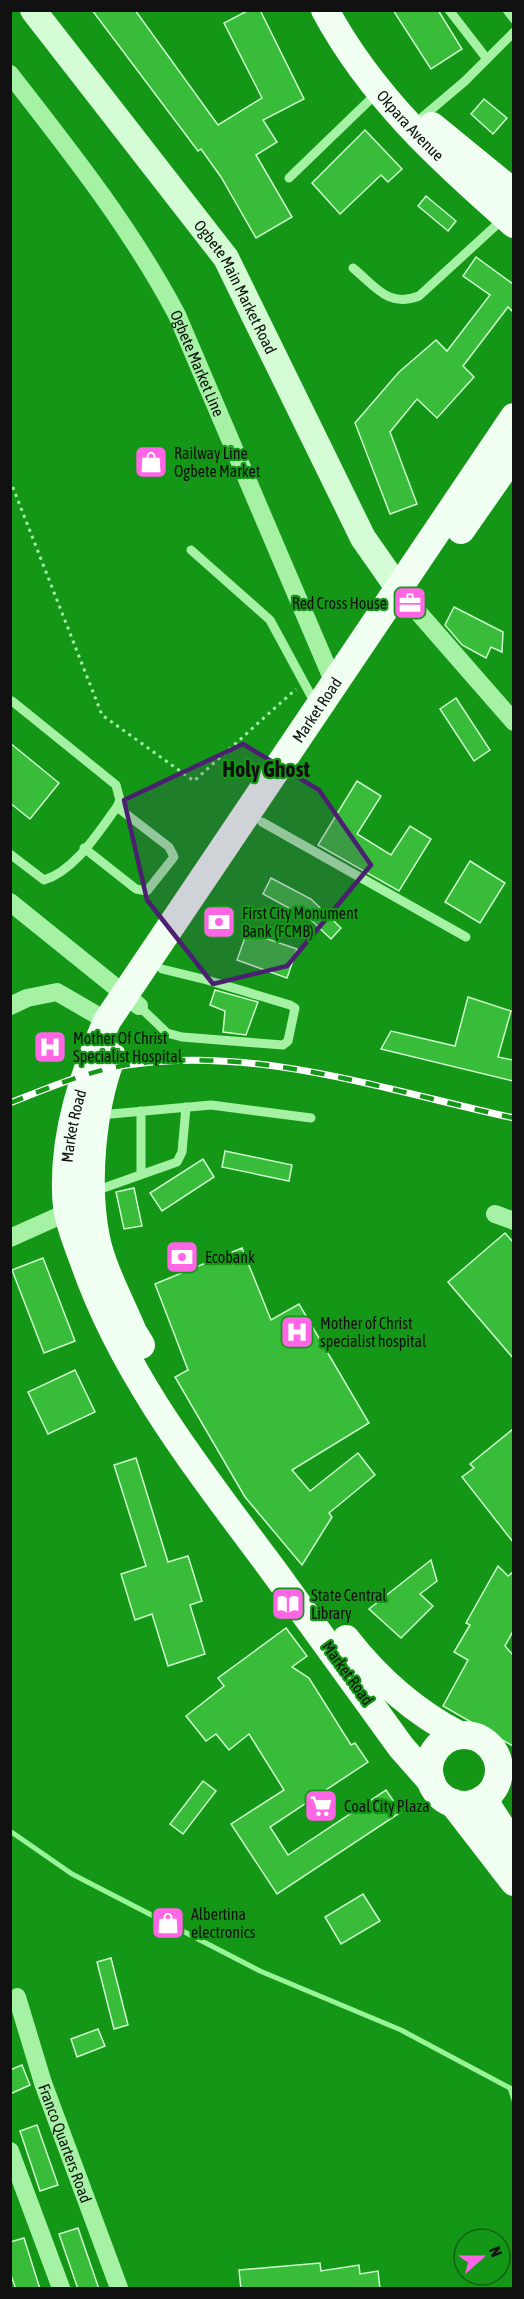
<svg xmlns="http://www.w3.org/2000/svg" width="524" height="2299" font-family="'Asap Condensed',sans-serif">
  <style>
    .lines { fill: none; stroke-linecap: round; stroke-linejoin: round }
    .stream { stroke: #98f597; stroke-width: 5 }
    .building { fill: #38bc3a; stroke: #ccfdcd; stroke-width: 1.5 }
    .path { stroke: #a5f2a5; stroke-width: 3; stroke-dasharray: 3 4.5; stroke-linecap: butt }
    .lane { stroke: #a5f2a5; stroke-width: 9 }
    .street { stroke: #a5f2a5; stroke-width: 18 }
    .secondary { stroke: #d4fcd5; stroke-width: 26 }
    .primary { stroke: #f0fff1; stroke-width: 28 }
    .rail-casing { stroke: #fff; stroke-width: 7 }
    .rail { stroke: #149617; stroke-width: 4.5; stroke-dasharray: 14; stroke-linecap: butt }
    .marked { fill: #4b2071; fill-opacity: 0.2; stroke: #4b2071; stroke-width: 4.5; stroke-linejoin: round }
    .labels { text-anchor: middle; stroke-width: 4.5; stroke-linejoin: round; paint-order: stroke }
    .street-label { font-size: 16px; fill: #111; stroke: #149617 }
    .poi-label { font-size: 16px; fill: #111; stroke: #149617; text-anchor: start }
    .district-label { font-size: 22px; font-weight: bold; fill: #111; stroke: #149617 }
  </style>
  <rect width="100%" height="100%" fill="#149617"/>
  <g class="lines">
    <polyline class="stream" points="10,1831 72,1874 260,1971 401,2030 510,2088 514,2100"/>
  </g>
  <g class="building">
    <polygon points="92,10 135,10 218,125 262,98 224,23 249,10 260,10 304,99 263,120 277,142 256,155 292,217 256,238 221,177 201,149 198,151"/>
    <polygon points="393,10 438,10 462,49 431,69"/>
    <polygon points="484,99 507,118 493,134 471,114"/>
    <polygon points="365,130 402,169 388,182 381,175 340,214 312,183"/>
    <polygon points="426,196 456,221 448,231 418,206"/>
    <polygon points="476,257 513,284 513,312 508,307 463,366 474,377 437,418 417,399 390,432 417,504 390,514 355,423 399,372 436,340 447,351 490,295 463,276"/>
    <polygon points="454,607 503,632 502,652 491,647 486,658 462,645 445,625"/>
    <polygon points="456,698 490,750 474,761 440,709"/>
    <polygon points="10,743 59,783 30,819 10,803"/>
    <polygon points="357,781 381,796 357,834 391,855 410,826 431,839 399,891 318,845"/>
    <polygon points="470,861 505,883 480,923 445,902"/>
    <polygon points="271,878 311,899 341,928 331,939 311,920 263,894"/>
    <polygon points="247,932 297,949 287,978 237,960"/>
    <polygon points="215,990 258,1002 246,1035 223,1032 225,1011 210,1005"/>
    <polygon points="468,997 511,1011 498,1057 513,1060 513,1081 381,1049 391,1031 455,1046"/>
    <polygon points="225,1151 292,1165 289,1181 222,1167"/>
    <polygon points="203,1159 214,1177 162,1211 150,1193"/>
    <polygon points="134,1188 142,1226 124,1229 116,1192"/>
    <polygon points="505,1233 513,1242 513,1358 448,1282"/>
    <polygon points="242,1248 271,1320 299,1304 369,1423 292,1470 310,1491 358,1453 375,1475 329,1513 332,1517 302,1565 245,1497 175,1377 188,1370 155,1284"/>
    <polygon points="43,1258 75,1341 44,1353 12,1270"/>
    <polygon points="75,1370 95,1412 48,1434 28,1392"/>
    <polygon points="513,1429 513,1542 462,1477 474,1468 470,1464"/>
    <polygon points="136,1458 168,1562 188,1556 202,1601 190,1605 205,1654 168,1666 152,1614 135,1620 121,1574 146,1566 114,1465"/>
    <polygon points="431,1560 437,1581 420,1594 433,1606 401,1638 369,1609"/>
    <polygon points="498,1566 508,1576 513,1572 513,1631 505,1646 513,1655 513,1746 443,1706 468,1660 454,1652 470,1625 466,1623"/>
    <polygon points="286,1628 307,1656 292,1667 309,1678 351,1745 355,1743 368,1762 270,1827 288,1855 386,1790 401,1812 277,1894 231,1824 284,1790 249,1734 229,1750 216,1734 206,1741 186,1716 224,1686 218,1678"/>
    <polygon points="203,1781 216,1791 183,1834 170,1824"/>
    <polygon points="363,1894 380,1921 341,1944 325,1917"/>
    <polygon points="111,1958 128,2025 114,2029 97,1962"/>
    <polygon points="98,2029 105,2046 77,2057 71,2039"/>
    <polygon points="22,2065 30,2085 10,2094 10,2070"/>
    <polygon points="37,2125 58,2185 40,2191 20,2131"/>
    <polygon points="78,2228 99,2289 78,2289 59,2234"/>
    <polygon points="24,2238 40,2289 16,2289 10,2273 10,2242"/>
    <polygon points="320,2263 321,2271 359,2265 360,2274 378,2271 380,2289 241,2289 239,2270"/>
  </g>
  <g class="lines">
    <polyline class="path" points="10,480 102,715 194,781 296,689"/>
    <g class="lane">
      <polyline points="449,10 487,59"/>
      <polyline points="507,10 514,19"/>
      <polyline points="419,120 465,81 514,32"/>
      <polyline points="289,178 377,93"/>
      <path d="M353,268C376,287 388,308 419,296L503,219"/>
      <polyline points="191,550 270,620 315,703"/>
      <polyline points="262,822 466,937"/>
      <polyline points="84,848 136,889 147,891 174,857 169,847 117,807"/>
      <path d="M10,854L44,880C75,871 98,832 117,807L120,800L116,785L12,701"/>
      <polyline points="139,1006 167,1033 182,1037 283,1045 288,1041 295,1008 290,1005 207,980 162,969"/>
      <polyline points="141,1111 141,1174"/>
      <polyline points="100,1115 211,1105 311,1118"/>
      <polyline points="95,1191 177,1162 182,1152 186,1107"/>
    </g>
    <g class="street">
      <path id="s1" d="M10,74C70,151 131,228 177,315L334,683"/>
      <polyline points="410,603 514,722"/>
      <polyline points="10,902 139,1006"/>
      <polyline points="10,1006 27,998 57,992 107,1021"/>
      <polyline points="495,1214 514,1221"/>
      <polyline points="10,1238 68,1212"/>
      <path id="s2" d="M17,1997L43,2083L119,2288"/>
      <polyline points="10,2151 61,2288"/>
    </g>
    <path class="secondary" id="s3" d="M33,10L226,258L363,538L398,588"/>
    <g class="primary">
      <path id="s4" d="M325,10C371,96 441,160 514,224"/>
      <polyline points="432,126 514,193"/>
      <polyline points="461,530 514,454"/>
      <path d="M112,1056C92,1108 85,1183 96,1238C102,1268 121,1303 133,1332L141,1345"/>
      <path d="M346,1639C378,1680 413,1711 459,1735"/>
      <circle cx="464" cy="1770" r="35"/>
      <path id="s5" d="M431,1781L401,1747C358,1688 316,1629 273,1570C201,1473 124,1377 84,1262C76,1240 66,1217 66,1192C64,1133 83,1075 107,1021L514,417"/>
      <polyline points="483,1799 514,1847"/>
      <polyline points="453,1803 514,1882"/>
    </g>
    <g class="rail-casing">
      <path id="rail" d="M10,1103C48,1088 88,1071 127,1065C257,1045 388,1091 514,1118"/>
    </g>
    <use href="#rail" class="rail"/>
  </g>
  <path class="marked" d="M243,744L319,790L371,865L287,966L213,984L147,900L124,800Z"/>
  <defs>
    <g id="shop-square" transform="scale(1.725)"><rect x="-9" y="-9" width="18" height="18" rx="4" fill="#ff66e5" stroke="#149617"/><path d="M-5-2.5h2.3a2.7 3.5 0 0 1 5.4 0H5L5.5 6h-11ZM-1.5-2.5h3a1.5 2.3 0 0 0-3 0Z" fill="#fff"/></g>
    <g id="office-square" transform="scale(1.725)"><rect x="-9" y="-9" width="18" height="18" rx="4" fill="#ff66e5" stroke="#149617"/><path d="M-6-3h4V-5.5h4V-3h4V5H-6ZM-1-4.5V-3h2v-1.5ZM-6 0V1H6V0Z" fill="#fff"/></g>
    <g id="bank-square" transform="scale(1.725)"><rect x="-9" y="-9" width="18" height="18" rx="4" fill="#ff66e5" stroke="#149617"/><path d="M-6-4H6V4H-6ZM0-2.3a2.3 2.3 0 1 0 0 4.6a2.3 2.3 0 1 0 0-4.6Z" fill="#fff"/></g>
    <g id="hospital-square" transform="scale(1.725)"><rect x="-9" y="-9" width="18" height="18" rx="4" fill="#ff66e5" stroke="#149617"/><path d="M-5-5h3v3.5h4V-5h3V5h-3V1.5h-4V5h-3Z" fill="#fff"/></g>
    <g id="library-square" transform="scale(1.725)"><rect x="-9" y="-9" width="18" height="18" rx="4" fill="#ff66e5" stroke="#149617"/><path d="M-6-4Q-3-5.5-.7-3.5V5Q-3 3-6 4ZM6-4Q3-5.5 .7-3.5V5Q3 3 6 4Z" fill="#fff"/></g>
    <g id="supermarket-square" transform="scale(1.725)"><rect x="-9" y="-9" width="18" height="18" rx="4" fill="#ff66e5" stroke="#149617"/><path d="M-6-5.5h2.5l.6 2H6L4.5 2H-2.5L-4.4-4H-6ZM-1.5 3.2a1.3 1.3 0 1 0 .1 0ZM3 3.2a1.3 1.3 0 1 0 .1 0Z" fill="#fff"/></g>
  </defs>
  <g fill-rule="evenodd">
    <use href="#shop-square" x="151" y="462"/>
    <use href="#office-square" x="410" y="603"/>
    <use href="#bank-square" x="219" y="922"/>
    <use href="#hospital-square" x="50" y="1047"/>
    <use href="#bank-square" x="182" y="1257"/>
    <use href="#hospital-square" x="297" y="1332"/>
    <use href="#library-square" x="288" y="1604"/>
    <use href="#supermarket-square" x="321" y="1806"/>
    <use href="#shop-square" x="168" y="1923"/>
  </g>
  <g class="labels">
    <g class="street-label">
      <text dy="6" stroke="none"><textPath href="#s4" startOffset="144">Okpara Avenue</textPath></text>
      <text dy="6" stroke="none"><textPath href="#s3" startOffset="344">Ogbete Main Market Road</textPath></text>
      <text dy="6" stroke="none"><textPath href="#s1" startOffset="346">Ogbete Market Line</textPath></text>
      <text dy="6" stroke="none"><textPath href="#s5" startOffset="1252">Market Road</textPath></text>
      <text dy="6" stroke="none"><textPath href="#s5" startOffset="766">Market Road</textPath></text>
      <text transform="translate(348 1673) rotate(54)" y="6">Market Road</text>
      <text dy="6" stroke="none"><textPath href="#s2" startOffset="154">Franco Quarters Road</textPath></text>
    </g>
    <g class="poi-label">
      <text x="174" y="459">Railway Line<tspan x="174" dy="18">Ogbete Market</tspan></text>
      <text x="387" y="609" text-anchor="end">Red Cross House</text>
      <text x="242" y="919">First City Monument<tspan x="242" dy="18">Bank (FCMB)</tspan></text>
      <text x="73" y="1044">Mother Of Christ<tspan x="73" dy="18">Specialist Hospital</tspan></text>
      <text x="205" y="1263">Ecobank</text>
      <text x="320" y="1329">Mother of Christ<tspan x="320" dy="18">specialist hospital</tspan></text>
      <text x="311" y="1601">State Central<tspan x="311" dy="18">Library</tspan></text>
      <text x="344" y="1812">Coal City Plaza</text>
      <text x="191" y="1920">Albertina<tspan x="191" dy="18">electronics</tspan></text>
    </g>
    <g class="district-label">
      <text x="266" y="777">Holy Ghost</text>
    </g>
  </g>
  <rect width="524" height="2299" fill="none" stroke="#111111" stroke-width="24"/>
  <g transform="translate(482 2257) rotate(69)"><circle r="28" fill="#149617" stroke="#136115" stroke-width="1.5"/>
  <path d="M0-4.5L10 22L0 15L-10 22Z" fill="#ff66e5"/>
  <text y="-9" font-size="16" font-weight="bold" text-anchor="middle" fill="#111111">N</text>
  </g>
</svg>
